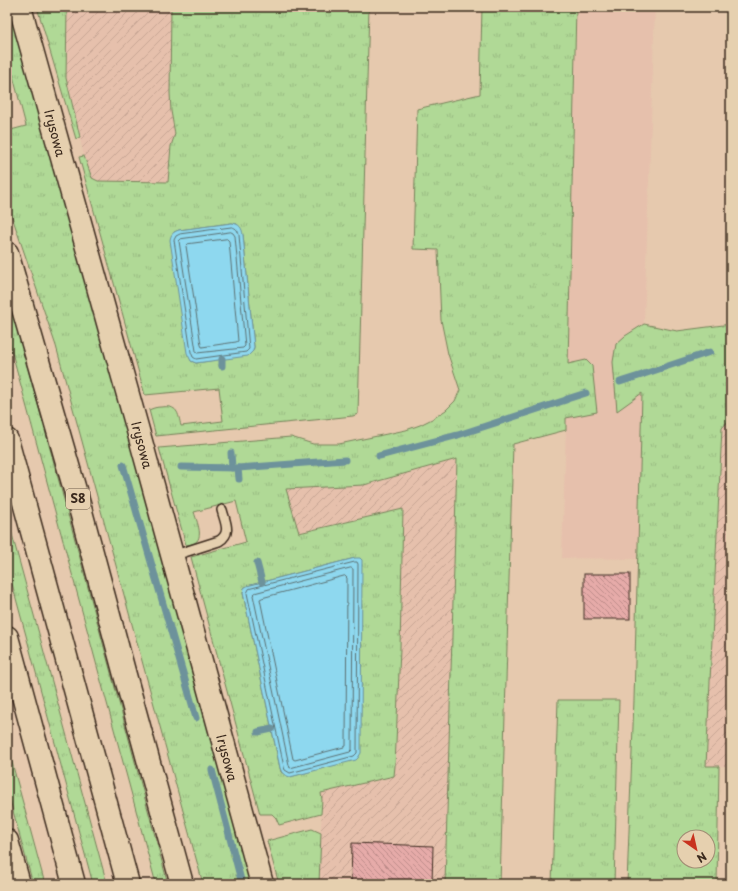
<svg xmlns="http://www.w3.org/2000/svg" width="738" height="891" font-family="'Playpen Sans',sans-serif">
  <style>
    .built { fill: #e6c0ac }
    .industrial { fill: url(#industrial-furrows) }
    .grass { fill: url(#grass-tufts); stroke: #76825a; fill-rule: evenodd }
    .water { fill: #8ed8ef; stroke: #6d929b }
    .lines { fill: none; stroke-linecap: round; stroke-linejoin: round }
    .shore { stroke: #5c7072; stroke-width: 1 }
    .stream { stroke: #6d929b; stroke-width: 7 }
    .building { fill: url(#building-back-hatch); stroke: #3b2a1e }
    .lane-casing { stroke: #3b2a1e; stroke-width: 12 }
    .secondary-casing { stroke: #3b2a1e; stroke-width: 25 }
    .highway-casing { stroke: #3b2a1e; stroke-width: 25 }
    .lane { stroke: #e6d0af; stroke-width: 9 }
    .secondary { stroke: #e6d0af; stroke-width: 22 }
    .highway { stroke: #e6d0af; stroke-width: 22 }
    .labels { text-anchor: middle; stroke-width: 3; stroke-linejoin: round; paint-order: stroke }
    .shield { fill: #e6d0af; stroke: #6e5c4a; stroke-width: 1 }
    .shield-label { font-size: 12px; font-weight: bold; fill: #3b2a1e }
    .street-label { font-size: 13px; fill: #3b2a1e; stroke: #e6d0af }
  </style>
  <defs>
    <pattern id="industrial-furrows" width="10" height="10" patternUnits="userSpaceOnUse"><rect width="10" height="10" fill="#e6c0ac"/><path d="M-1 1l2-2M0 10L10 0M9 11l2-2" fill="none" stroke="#c6a594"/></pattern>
    <pattern id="grass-tufts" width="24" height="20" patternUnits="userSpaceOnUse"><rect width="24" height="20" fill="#b0d996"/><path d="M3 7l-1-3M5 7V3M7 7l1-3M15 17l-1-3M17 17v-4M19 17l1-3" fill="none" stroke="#98ba81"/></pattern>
    <pattern id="building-back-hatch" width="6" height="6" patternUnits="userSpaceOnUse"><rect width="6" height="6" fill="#e6aba9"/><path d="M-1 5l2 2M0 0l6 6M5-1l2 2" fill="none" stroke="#bc8b89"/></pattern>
  </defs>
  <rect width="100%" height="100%" fill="#e6c9ae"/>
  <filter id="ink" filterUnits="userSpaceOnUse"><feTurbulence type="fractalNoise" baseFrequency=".025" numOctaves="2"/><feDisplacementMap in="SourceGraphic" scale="8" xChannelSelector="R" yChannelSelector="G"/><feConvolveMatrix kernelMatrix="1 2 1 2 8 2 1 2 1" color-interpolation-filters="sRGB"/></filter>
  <g filter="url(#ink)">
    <polygon class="built" points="576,7 655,7 644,324 638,559 562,558 571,261"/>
    <g class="industrial">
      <polygon points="67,7 171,7 170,93 171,111 175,134 171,146 168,182 109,181 98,181 92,178 84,156 66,78"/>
      <polygon points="731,418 731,766 706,766 722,428"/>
      <polygon points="457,459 445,884 319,884 322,800 321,793 395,766 400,649 403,510 298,533 285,489 364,485"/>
    </g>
    <g class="grass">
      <polygon points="7,7 9,7 20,40 251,884 203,884 56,346 7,202 7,131 26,126 7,53"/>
      <polygon points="37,7 67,7 66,78 80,137 76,139"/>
      <path d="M171,7H369L358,414L353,416L334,418L156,436L149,410C153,408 157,407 161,407C178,405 178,413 181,426L223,421L219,388L145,395L79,157L84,156L92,178L98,181L168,182L171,146L175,134L171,111L170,93ZM232,223L237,224L243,235L254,347L253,351L222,359L196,363L191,361L174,232L179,230Z"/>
      <path d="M482,7H576L568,364L586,360L592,366L597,412L566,418V430L513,444L500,884H445L457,459L364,485L286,489L299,533L403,509L400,649L395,766L394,776L321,793L322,800L321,814L279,825L276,818L272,814H260L191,557L246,542L236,501L194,512C198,525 207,544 186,545L159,448L291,437L313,444H339L406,430L420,425L434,418L446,410L455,401L460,390L448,354L441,320L438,250L413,249L417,109L480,94ZM355,558L358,758L290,777L281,772L280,768L243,593L244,588L247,586Z"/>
      <polygon points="7,292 80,558 168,884 156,884 7,334"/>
      <path d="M644,324L677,331L731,324V418L722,428L706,766H719L717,884H627L634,700L642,393L617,411L613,362L616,344L625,336ZM684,837H708V861H684Z"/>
      <polygon points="7,516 107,884 93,884 7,565"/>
      <polygon points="558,700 619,700 614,884 552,884"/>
      <polygon points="7,744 45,884 33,884 7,789"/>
      <polygon points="312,829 321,833 319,884 279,884 267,841"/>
    </g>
    <g class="water">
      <path d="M232,223C240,224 242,228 243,235L254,347L253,351L248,356L196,363L191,361L187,353L170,240C171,234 173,232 179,230Z"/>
      <path d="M355,558H360L362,560L361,753L358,758L356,760L290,777C284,775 282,774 280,768L243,593L244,588L247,586Z"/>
    </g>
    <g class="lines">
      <g class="shore">
        <path d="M232,227C237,228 238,231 239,235L249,349L246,352L196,359L193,357L191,352L174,240L176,236L180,234Z"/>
        <polygon points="231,232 233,233 235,236 245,346 243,348 197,353 196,351 179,241 181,239"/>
        <polygon points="227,239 229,241 238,341 236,342 202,347 201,345 186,246 188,244"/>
        <polygon points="355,562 357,562 358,564 357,753 354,756 290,773 285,770 284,767 247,593 249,589"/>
        <polygon points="351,568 353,569 353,570 352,750 350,752 290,768 289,765 253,595 255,593"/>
        <polygon points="345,576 347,578 346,746 344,747 295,760 293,759 260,599 262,598"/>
      </g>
      <g class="stream">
        <polyline points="222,359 222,366"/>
        <polyline points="644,374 710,352"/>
        <polyline points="620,382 642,375"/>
        <polyline points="567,399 586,393"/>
        <polyline points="231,453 232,468"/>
        <polyline points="379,456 458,435 566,400"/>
        <polyline points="123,465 196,718"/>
        <polyline points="181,467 238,468 345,460"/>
        <polyline points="238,468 239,479"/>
        <polyline points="257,563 262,582"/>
        <polyline points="258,732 272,729"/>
        <polyline points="212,770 242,884"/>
      </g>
    </g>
    <g class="building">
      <rect x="584" y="574" width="46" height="45"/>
      <polygon points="352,843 433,846 432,884 351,884"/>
    </g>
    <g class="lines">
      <g class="lane-casing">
        <path id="lane" d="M172,556L219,541C232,533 225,522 222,510"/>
      </g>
      <g class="secondary-casing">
        <polyline id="secondary" points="20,7 142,445 262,884"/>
      </g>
      <g class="highway-casing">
        <g id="highway">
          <polyline points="7,253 79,504 125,675 182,884"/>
          <polyline points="7,440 128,884"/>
          <polyline points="7,637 74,884"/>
          <polyline points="7,841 19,884"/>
        </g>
      </g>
      <use href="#lane" class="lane"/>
      <use href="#secondary" class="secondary"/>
      <use href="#highway" class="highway"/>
    </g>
  </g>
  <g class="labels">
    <rect class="shield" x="66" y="489" width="24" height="20" rx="3"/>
    <g class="shield-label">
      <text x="78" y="503">S8</text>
    </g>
    <g class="street-label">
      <text transform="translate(55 133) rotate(75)" y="5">Irysowa</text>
      <text transform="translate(142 445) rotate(75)" y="5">Irysowa</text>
      <text transform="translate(227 758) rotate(75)" y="5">Irysowa</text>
    </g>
  </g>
  <rect width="738" height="891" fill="none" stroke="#e6d0af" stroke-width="24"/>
  <rect x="12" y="12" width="714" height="867" fill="none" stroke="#3b2a1e" stroke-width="1.5" filter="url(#ink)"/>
  <g transform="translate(696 849) rotate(146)"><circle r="19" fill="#e6d0af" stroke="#a28e75"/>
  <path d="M0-3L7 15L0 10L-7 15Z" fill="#c8321e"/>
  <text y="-6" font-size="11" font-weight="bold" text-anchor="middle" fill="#3b2a1e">N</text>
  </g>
</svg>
